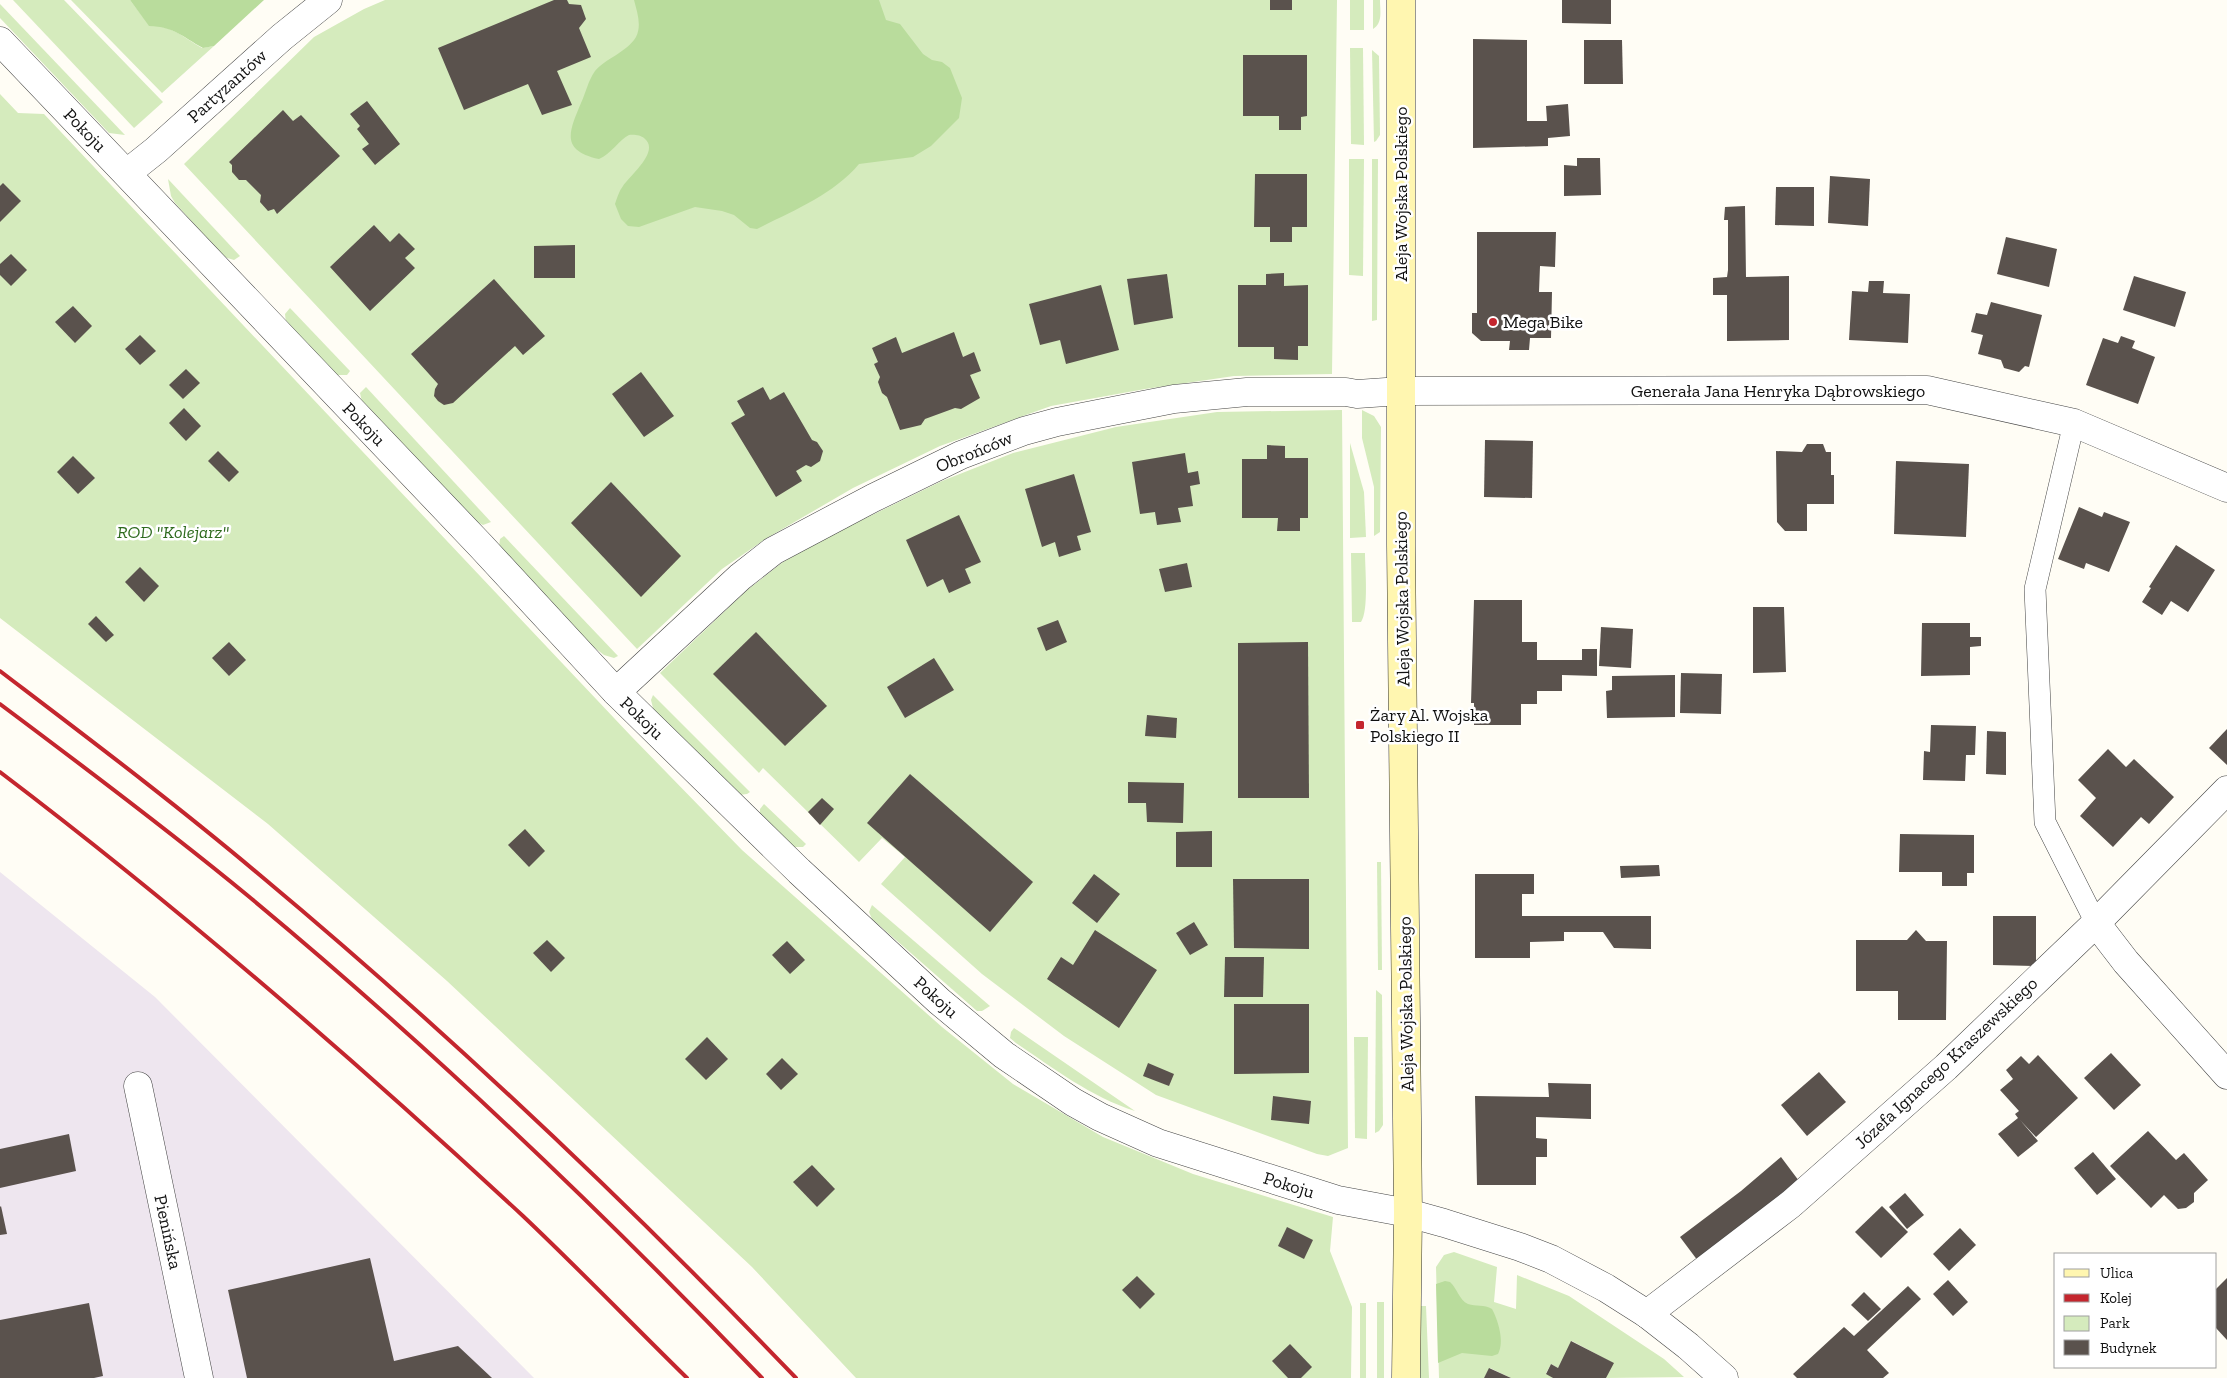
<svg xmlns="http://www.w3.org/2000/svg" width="2227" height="1378" font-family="'Zilla Slab',serif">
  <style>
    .industrial { fill: #eee6ef }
    .green { fill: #d5ebbd }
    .forest { fill: #b9dc9c }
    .building { fill: #5a524d }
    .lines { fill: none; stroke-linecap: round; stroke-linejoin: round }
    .lane-casing { stroke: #444; stroke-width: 22 }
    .street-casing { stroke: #444; stroke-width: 29 }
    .secondary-casing { stroke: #333; stroke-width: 29 }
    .lane { stroke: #fff; stroke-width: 21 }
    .street { stroke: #fff; stroke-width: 28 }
    .secondary { stroke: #fff6b0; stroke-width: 28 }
    .rail { stroke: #c4262e; stroke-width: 4 }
    .poi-dot { fill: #c4262e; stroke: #fff; stroke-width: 2 }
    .labels { text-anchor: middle; stroke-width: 5; stroke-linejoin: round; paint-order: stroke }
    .street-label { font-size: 18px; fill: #111; stroke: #fff }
    .poi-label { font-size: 18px; fill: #111; stroke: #fff; text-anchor: start }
    .park-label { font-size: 18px; font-style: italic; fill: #2f6b1f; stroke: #fff }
  </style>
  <rect width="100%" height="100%" fill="#fffdf5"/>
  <polygon class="industrial" points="0,872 155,997 534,1378 0,1378"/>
  <g class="green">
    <polygon points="13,0 64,0 163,102 134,128"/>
    <path d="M71,0H130L149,25C175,27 181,36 202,48L214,46L162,93Z"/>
    <polygon points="385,0 1337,0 1332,374 1234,376 1145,389 1051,406 940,446 853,488 767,538 722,569 637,649 184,164 314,37 364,9"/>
    <rect x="1350" y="0" width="14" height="30"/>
    <path d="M1373,0H1380C1380,11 1383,23 1373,29Z"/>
    <polygon points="0,4 125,135 109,133 0,18"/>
    <polygon points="1350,48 1363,48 1364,145 1351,144"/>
    <polygon points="1372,50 1379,56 1380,135 1376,141 1374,142"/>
    <polygon points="0,94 18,113 44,114 631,736 742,850 942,1027 1013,1084 1103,1137 1193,1174 1333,1217 1330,1251 1352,1307 1351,1378 856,1378 752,1267 447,981 268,824 0,618"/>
    <polygon points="1349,159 1364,159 1363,276 1349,275"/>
    <polygon points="1372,159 1378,159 1377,320 1372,321"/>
    <polygon points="168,179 240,256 234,260 224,257 175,203 171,196"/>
    <polygon points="290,308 350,371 347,375 336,375 286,323 285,314"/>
    <polygon points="366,387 491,522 483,525 475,521 362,402 360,393"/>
    <polygon points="1342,410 1348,1148 1328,1156 1317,1154 1156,1095 1064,1036 982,974 881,884 905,857 882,838 859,862 763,768 759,773 660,673 746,591 783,562 831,535 942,481 1013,453 1116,427 1217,412"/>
    <polygon points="1362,410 1374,416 1381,427 1380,527 1380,532 1374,536 1374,487 1362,438"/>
    <polygon points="1350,443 1364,492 1366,537 1350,538"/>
    <polygon points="504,536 618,656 614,658 604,655 591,645 499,547 500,539"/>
    <path d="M1351,553H1365C1365,568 1369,611 1361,622H1352Z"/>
    <polygon points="653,695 750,792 747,794 739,795 654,712 651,700"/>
    <polygon points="764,804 806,844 803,847 792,847 760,816 760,809"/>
    <polygon points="1377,862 1381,862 1382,970 1378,970"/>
    <polygon points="872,905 990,1006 982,1011 977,1011 872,919 869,912"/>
    <polygon points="1376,990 1382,995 1383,1125 1379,1131 1375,1133"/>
    <path d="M1014,1028L1135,1111C1091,1097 1053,1068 1016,1043L1010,1038L1011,1032Z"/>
    <polygon points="1354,1037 1368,1037 1367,1139 1355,1138"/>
    <polygon points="1454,1252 1497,1267 1494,1302 1516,1309 1517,1275 1569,1296 1664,1359 1684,1377 1606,1378 1613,1363 1572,1341 1558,1368 1551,1364 1546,1373 1553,1378 1511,1378 1490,1368 1484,1378 1439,1378 1436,1267 1444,1255"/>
    <rect x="1377" y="1302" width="7" height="76"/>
    <rect x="1360" y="1303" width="6" height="75"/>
    <polygon points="1420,1306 1426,1306 1429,1378 1420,1378 1418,1314"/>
  </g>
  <g class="forest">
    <path d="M130,0H264L214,46L203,48C181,36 175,27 149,26Z"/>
    <path d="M634,0H879L886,20L900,24L923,54L932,60L942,62L950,68L962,98L959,118L931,146L913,157L859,164C833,195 792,211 757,229L750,228L734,215L722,211L695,207L639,227L628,226L621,219L615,204C617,198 619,191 623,186C630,175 661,151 644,138C641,135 633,134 629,135C620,139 611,154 599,159C560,150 569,132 581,103C586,92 588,81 595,71C606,58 626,53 636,37C642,25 637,12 634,0Z"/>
    <path d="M1445,1281L1450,1282C1457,1288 1459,1300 1468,1304C1476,1307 1484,1304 1492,1309C1498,1320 1505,1342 1498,1354L1492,1356L1462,1353L1438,1363L1436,1284Z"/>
  </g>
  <g class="building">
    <polygon points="554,0 567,0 569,4 581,5 586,19 579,28 591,57 557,71 572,105 542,115 528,84 464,110 438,48"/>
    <rect x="1270" y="0" width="22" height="10"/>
    <polygon points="1562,0 1611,0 1611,24 1562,23"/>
    <polygon points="1473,39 1527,40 1527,121 1547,121 1546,106 1568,104 1570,136 1548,138 1548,146 1473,148"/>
    <polygon points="1584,40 1622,40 1623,84 1584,84"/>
    <polygon points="1243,55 1307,55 1307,116 1301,117 1301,130 1279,130 1279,116 1243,116"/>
    <polygon points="367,101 400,144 375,165 362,149 369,144 357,129 360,126 350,114"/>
    <polygon points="283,110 293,121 301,115 340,156 277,214 274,209 268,211 260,202 261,195 246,180 239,180 232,172 232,165 229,162"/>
    <polygon points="1577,158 1600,158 1601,195 1564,196 1564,165 1577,166"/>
    <polygon points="1255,174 1307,174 1307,227 1292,227 1292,242 1270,242 1270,227 1254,227"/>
    <polygon points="1830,176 1870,179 1868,226 1828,223"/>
    <polygon points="3,183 21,201 0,222 0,186"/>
    <polygon points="1776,187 1814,187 1814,226 1775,225"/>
    <polygon points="1745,206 1746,277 1789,276 1789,340 1727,341 1727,295 1713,295 1713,278 1727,277 1728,270 1728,220 1724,220 1725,207"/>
    <polygon points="374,225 390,242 399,233 415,249 405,258 415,268 370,311 330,267"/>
    <polygon points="1477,232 1556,232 1555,267 1540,266 1539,292 1552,292 1551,338 1530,338 1529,350 1509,350 1510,341 1481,341 1472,333 1472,313 1477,313"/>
    <polygon points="2006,237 2057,249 2049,287 1997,274"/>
    <polygon points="575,245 575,278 534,278 534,246"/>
    <polygon points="11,254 27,270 11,286 0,275 0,264"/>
    <polygon points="1284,273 1284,286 1308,285 1308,346 1298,346 1298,360 1274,359 1274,347 1238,347 1238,285 1266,285 1266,274"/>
    <polygon points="1167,274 1173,318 1134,325 1127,279"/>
    <polygon points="2134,276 2186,292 2175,327 2123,310"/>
    <polygon points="494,279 545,336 523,355 515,346 453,403 444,405 438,401 434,396 435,389 438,384 411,354"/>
    <polygon points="1869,281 1884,281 1883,293 1910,294 1908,343 1849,340 1852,291 1868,292"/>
    <polygon points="1101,285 1119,350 1066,364 1060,340 1040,345 1029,304"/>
    <polygon points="1991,302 2042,315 2029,367 2025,366 2019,372 2004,368 2001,360 1978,354 1983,335 1971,332 1976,313 1987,315"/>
    <polygon points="73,306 92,326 75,343 55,322"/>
    <polygon points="954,332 963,357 974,352 981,371 970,375 980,398 961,409 955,408 925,419 921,425 900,430 887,397 882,393 878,382 880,377 874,364 878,362 872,348 896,337 902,353"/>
    <polygon points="140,335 156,351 140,365 125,349"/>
    <polygon points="2121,336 2135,341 2132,348 2155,357 2138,404 2086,385 2103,338 2118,343"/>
    <polygon points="186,369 200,383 183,399 169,385"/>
    <polygon points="641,372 674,416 644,437 612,394"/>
    <polygon points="763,387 770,400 784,392 812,440 817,442 823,451 820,461 811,467 806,465 796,471 802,481 776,497 731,423 745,415 737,401"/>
    <polygon points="184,408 201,426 186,441 169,423"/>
    <polygon points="1485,440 1533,441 1532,498 1484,497"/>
    <polygon points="1807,444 1823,444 1826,452 1831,452 1831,475 1834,475 1834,504 1807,504 1807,531 1785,531 1777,522 1776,451 1802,452"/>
    <polygon points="1267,445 1285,446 1285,458 1308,458 1308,518 1300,518 1300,531 1277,531 1278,518 1242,518 1242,459 1267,459"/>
    <polygon points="218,451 239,472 229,482 208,461"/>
    <polygon points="1185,453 1188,473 1198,471 1200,484 1190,486 1193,506 1178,508 1181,522 1157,525 1155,512 1140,514 1132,462"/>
    <polygon points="73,456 95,478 78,494 57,472"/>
    <polygon points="1896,461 1969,464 1966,537 1894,534"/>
    <polygon points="1074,474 1091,532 1077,536 1081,550 1059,557 1055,542 1042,547 1025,489"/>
    <polygon points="611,482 681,556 641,597 571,523"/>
    <polygon points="2079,507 2102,517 2104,512 2130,522 2109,572 2086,563 2084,569 2058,559"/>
    <polygon points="959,515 981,562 965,569 971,583 949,593 943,579 927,587 906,540"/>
    <polygon points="2176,545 2215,570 2188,612 2171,601 2162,615 2142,602 2151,588 2149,587"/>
    <polygon points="1187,563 1192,587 1165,592 1159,569"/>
    <polygon points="140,567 159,586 144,602 125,582"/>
    <polygon points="1474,600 1522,600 1522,642 1537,642 1537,660 1582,660 1582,649 1597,649 1597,676 1562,675 1562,691 1537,691 1537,704 1521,704 1521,725 1474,725 1474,703 1471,703"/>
    <polygon points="1753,607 1784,607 1786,672 1753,673"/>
    <polygon points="96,616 114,635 106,642 88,624"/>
    <polygon points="1058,620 1067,642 1046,651 1037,628"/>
    <polygon points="1922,623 1970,623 1970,637 1981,637 1981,646 1970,647 1970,675 1921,676"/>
    <polygon points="1601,627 1633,629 1631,668 1599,666"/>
    <polygon points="756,632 827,706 785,746 713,674"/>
    <polygon points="229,642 246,660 229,676 212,658"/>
    <polygon points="1308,642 1309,798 1238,798 1238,643"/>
    <polygon points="934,658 954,690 905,718 887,687"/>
    <polygon points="1681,673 1722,674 1721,714 1680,713"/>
    <polygon points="1675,675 1675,717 1607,718 1606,691 1612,690 1612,676"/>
    <polygon points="1147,715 1177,718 1176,738 1145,736"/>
    <polygon points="1931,725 1976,726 1975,755 1966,755 1965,781 1923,780 1924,751 1930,752"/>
    <polygon points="2227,729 2227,765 2209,748"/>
    <polygon points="1987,731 2006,732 2006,775 1986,774"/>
    <polygon points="2108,749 2126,767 2134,759 2174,797 2149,824 2141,817 2113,847 2080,816 2096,798 2078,780"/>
    <polygon points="910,774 1033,882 990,932 867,823"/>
    <polygon points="1128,782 1184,783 1183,823 1147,822 1146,803 1128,803"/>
    <polygon points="822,798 834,809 820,825 808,812"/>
    <polygon points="525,829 545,851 529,867 508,845"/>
    <polygon points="1212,831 1212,867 1176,867 1176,832"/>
    <polygon points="1900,834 1974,835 1974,873 1967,873 1967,886 1942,886 1942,872 1899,872"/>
    <polygon points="1659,865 1660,876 1621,878 1620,866"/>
    <polygon points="1094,874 1120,894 1097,923 1072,903"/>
    <polygon points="1475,874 1534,874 1534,894 1522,894 1522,916 1651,916 1651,949 1614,948 1603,932 1564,932 1564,941 1530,942 1530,958 1475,958"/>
    <polygon points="1233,879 1309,879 1309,949 1234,948"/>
    <polygon points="1993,916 2036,916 2036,966 1993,965"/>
    <polygon points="1194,922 1208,945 1190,955 1176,933"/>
    <polygon points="1095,930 1157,970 1119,1028 1047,979 1061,957 1073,965"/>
    <polygon points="1916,930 1926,941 1947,941 1946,1020 1898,1020 1898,991 1856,991 1856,940 1907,940"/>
    <polygon points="547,940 565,958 551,972 533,953"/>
    <polygon points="787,941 805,960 790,974 772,955"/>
    <polygon points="1225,957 1264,957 1263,997 1224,997"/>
    <polygon points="1234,1004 1309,1004 1309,1073 1234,1074"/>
    <polygon points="707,1037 728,1059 706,1080 685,1059"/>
    <polygon points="2111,1053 2141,1085 2114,1110 2084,1078"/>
    <polygon points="2038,1055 2078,1098 2036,1137 2020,1120 2038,1141 2018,1157 1998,1134 2018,1118 2015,1114 2019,1111 2000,1090 2013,1079 2006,1070 2021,1056 2029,1064"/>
    <polygon points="782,1058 798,1074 781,1090 766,1074"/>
    <polygon points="1148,1063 1174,1074 1169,1086 1143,1076"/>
    <polygon points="1819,1072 1846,1102 1807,1136 1781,1105"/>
    <polygon points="1548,1083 1591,1084 1591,1119 1536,1117 1536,1138 1547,1139 1547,1157 1536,1157 1536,1185 1477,1185 1475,1096 1549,1097"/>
    <polygon points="1273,1096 1311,1101 1309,1124 1271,1120"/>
    <polygon points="2148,1131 2176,1160 2184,1153 2208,1180 2194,1193 2194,1202 2186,1208 2178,1209 2164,1195 2151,1208 2110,1166"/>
    <polygon points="69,1134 76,1171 0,1188 0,1149"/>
    <polygon points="2093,1152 2116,1179 2097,1195 2074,1168"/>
    <polygon points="1781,1157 1802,1185 1701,1265 1680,1237 1741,1191"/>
    <polygon points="812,1165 835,1189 817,1207 793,1182"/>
    <polygon points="1905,1193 1924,1215 1907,1229 1889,1207"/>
    <polygon points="1,1206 7,1234 0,1235 0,1207"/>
    <polygon points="1882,1206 1908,1232 1881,1258 1855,1232"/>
    <polygon points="1287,1227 1313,1240 1304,1259 1278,1246"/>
    <polygon points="1960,1228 1976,1245 1949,1271 1933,1254"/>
    <polygon points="370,1258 394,1361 458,1346 492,1378 247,1378 228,1290"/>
    <polygon points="1137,1276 1155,1294 1140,1309 1122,1290"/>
    <polygon points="2227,1278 2227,1340 2216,1328 2216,1289"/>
    <polygon points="1948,1280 1968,1302 1953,1316 1933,1294"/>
    <polygon points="1908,1286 1921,1299 1867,1350 1889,1373 1883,1378 1797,1378 1793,1374 1844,1327 1854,1336"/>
    <polygon points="1864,1292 1881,1309 1868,1321 1851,1305"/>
    <polygon points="89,1303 103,1376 94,1378 0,1378 0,1320"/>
    <polygon points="1571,1341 1614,1363 1606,1378 1553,1378 1546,1374 1551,1364 1558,1368"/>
    <polygon points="1290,1344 1312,1367 1301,1378 1288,1378 1272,1361"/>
    <polygon points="1489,1368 1511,1378 1484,1378"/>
  </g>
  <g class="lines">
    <g class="lane-casing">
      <polyline id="lane" points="2074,423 2035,589 2045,822 2096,923"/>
    </g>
    <g class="street-casing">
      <g id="street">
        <polyline points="0,41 481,546 616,692 799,871 939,1001 1004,1055 1073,1102 1100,1117 1158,1143 1338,1200 1408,1213 1444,1223 1520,1247 1551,1259 1606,1288 1647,1314 1688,1346 1724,1378"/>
        <polyline points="127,173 156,150 282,37 328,0"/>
        <polyline points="616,692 740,577 773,551 873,498 961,455 1024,431 1057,422 1174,399 1247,392 1346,392 1357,394 1401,391 1927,390 2074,423 2227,488"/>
        <polyline points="2096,923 2126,962 2227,1075"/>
        <polyline points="138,1086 199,1378"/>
        <polyline points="1647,1314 1791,1204 1946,1067 2096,923 2227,790"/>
      </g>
    </g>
    <g class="secondary-casing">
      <polyline id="secondary" points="1401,0 1401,545 1408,1213 1406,1378"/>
    </g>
    <use href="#lane" class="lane"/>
    <use href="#street" class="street"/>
    <use href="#secondary" class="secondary"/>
    <g class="rail">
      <path d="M0,671C88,738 177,805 261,876C449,1033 627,1202 796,1378"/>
      <path d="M0,704C83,766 167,829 247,895C428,1045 599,1208 762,1378"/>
      <path d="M0,772C182,910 356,1061 523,1216C579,1269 632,1324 687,1378"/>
    </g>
  </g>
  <g class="poi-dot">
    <circle cx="1493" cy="322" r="5"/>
    <rect x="1355" y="720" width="10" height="10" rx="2.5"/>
  </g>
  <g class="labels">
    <g class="street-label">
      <text transform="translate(227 86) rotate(-42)" y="6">Partyzantów</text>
      <text transform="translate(85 130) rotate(46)" y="6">Pokoju</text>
      <text transform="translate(1401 194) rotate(-90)" y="6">Aleja Wojska Polskiego</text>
      <text x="1778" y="397">Generała Jana Henryka Dąbrowskiego</text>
      <text transform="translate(364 424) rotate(46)" y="6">Pokoju</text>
      <text transform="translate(974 452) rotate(-22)" y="6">Obrońców</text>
      <text transform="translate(1402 599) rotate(-91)" y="6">Aleja Wojska Polskiego</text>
      <text transform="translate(642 718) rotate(44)" y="6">Pokoju</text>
      <text transform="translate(936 997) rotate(42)" y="6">Pokoju</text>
      <text transform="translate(1406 1004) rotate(-91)" y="6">Aleja Wojska Polskiego</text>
      <text transform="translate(1946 1063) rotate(-43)" y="6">Józefa Ignacego Kraszewskiego</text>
      <text transform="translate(1289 1185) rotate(17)" y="6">Pokoju</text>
      <text transform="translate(168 1232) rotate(78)" y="6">Pienińska</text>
    </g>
    <g class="poi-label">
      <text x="1503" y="328">Mega Bike</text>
      <text x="1370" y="721">Żary Al. Wojska<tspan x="1370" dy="21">Polskiego II</tspan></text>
    </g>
    <g class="park-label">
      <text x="173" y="538">ROD "Kolejarz"</text>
    </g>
  </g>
  <rect x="2054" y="1253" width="162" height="115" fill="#ffffff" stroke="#a0a0a0"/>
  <rect x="2064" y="1269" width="25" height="8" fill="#fff6b0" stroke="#a0a0a0"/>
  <text x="2100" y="1278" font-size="15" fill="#111111">Ulica</text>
  <rect x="2064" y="1294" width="25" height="8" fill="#c4262e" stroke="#a0a0a0"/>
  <text x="2100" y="1303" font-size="15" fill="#111111">Kolej</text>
  <rect x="2064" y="1316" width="25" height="15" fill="#d5ebbd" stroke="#a0a0a0"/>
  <text x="2100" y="1328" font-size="15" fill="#111111">Park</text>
  <rect x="2064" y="1340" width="25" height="15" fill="#5a524d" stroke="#a0a0a0"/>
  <text x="2100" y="1353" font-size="15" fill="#111111">Budynek</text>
</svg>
